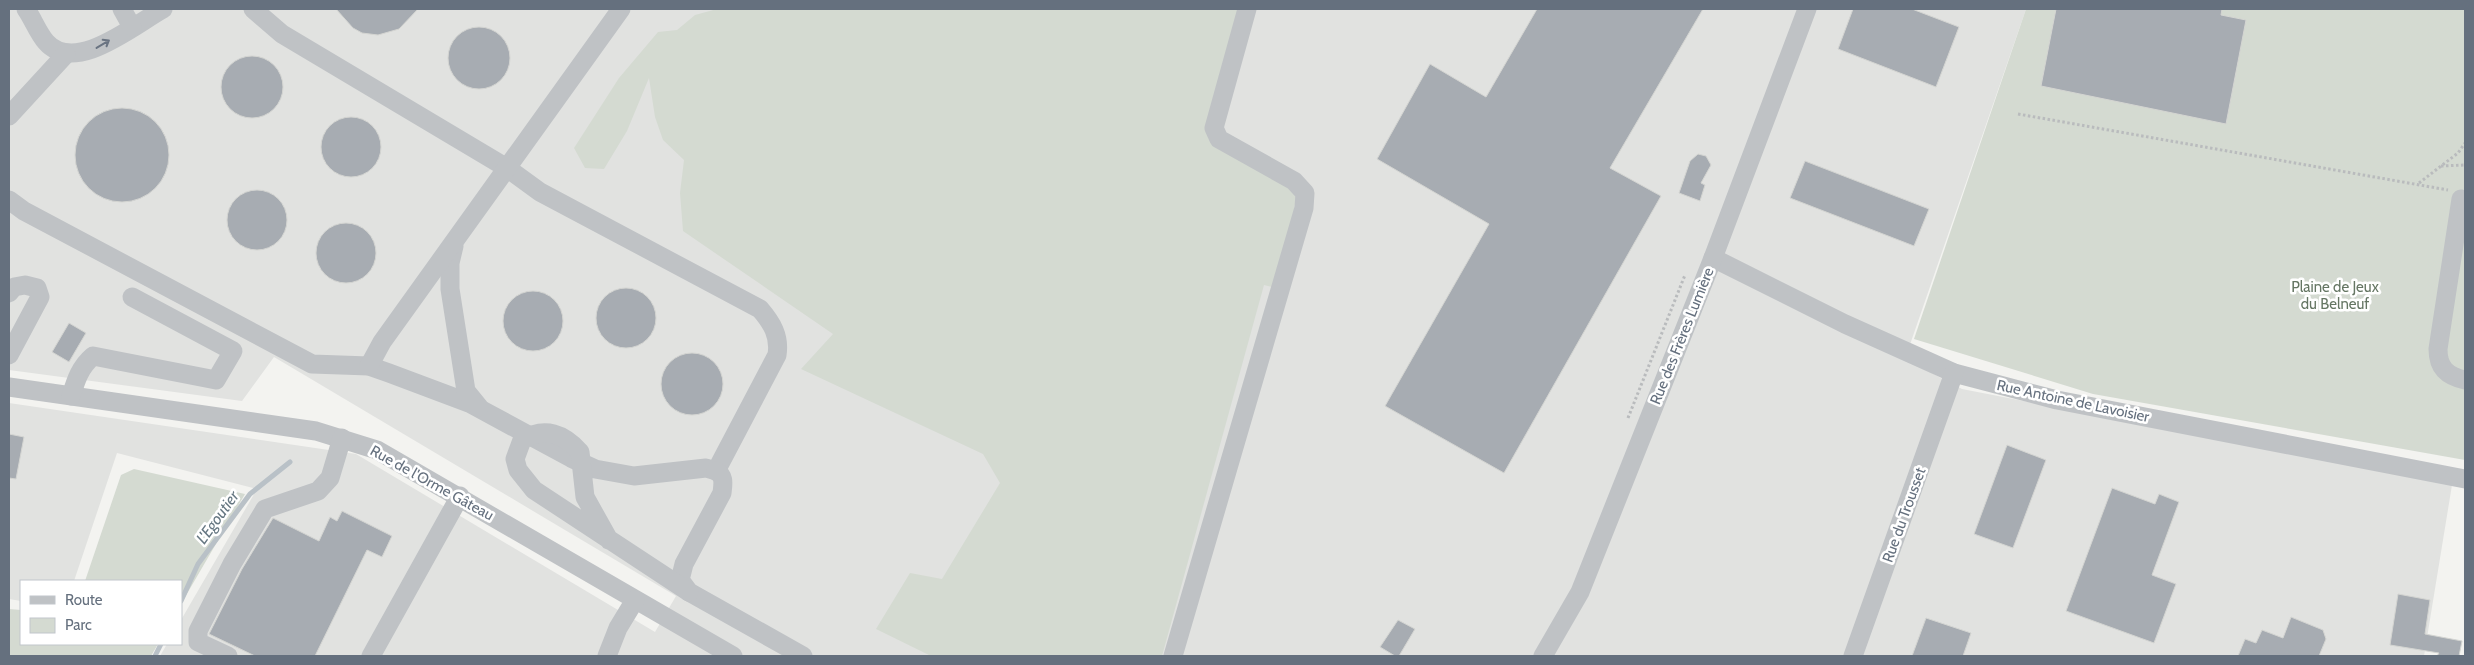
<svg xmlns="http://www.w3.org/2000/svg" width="2474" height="665" font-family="Cabin,sans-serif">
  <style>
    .built { fill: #e1e2e0 }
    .green { fill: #d4dad1 }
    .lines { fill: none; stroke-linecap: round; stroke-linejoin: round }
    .stream { stroke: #b9c1c7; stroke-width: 5 }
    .building { fill: #a7acb2; stroke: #d4d5d2 }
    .path { stroke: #b9bbbd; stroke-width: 3; stroke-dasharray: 2.5 2.5; stroke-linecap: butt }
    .minor { stroke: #bfc2c5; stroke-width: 19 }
    .oneway { stroke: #6a7482 }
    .labels { text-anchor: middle; stroke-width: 5; stroke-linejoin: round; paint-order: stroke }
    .park-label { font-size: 15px; fill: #657663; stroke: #fff }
    .street-label { font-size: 15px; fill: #65707e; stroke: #fff }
    .water-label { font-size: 16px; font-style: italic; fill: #667782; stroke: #fff }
  </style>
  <rect width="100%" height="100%" fill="#f3f3f0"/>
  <polygon class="built" points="9,9 2026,9 1905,359 1962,389 2452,485 2424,656 160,656 167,644 181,644 181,620 257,489 117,453 74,581 21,581 21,601 9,599 9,403 356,454 655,632 676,596 274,357 242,401 9,370"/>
  <g class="green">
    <polygon points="717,9 1238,9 1210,120 1280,177 1296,197 1293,218 1276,288 1264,285 1162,656 931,656 876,629 910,573 942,579 1000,483 983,454 801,369 833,334 683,231 680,193 684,160 663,140 655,117 649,78 627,131 604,169 585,168 574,148 619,78 658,32 677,30 695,15"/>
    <polygon points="2026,9 2465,9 2465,460 2093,394 1914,339"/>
    <polygon points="134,469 245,494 181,604 181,581 85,581 121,475"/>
    <polygon points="9,609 21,610 21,644 158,644 151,656 9,656"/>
  </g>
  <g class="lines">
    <g class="stream">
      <polyline points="181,601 198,564 250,494 290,462"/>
      <polyline points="155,656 161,644"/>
    </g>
  </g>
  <g class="building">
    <polygon points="336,9 418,9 399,29 378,35 362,33 353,28"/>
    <polygon points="1537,9 1703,9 1610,168 1661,196 1504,473 1385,406 1489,224 1377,159 1430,64 1486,97"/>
    <polygon points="1853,9 1912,9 1959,27 1936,87 1838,49"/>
    <polygon points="2056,9 2222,9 2221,15 2246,20 2226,124 2041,86"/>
    <circle cx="479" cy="58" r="31"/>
    <circle cx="252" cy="87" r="31"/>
    <circle cx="122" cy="155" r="47"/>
    <circle cx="351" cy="147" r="30"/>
    <polygon points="1698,154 1706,156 1711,165 1701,183 1705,185 1700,201 1679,193 1690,161"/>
    <polygon points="1805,161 1929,209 1914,246 1790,198"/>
    <circle cx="257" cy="220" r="30"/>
    <circle cx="346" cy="253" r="30"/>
    <circle cx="626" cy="318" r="30"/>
    <circle cx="533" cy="321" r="30"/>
    <polygon points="69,323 86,333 69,362 52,352"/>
    <circle cx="692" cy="384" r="31"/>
    <polygon points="9,434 24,437 16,479 9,478"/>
    <polygon points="2007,445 2046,460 2013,548 1974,534"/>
    <polygon points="2112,488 2155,504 2159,494 2179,502 2152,575 2176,584 2154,643 2066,611"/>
    <polygon points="342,511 392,536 382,557 367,550 315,656 255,656 209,634 242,569 273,518 319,541 330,517 337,521"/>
    <polygon points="2398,594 2430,600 2425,634 2462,641 2459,656 2437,656 2439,653 2390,645"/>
    <polygon points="2291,617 2323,630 2326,639 2319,656 2238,656 2245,639 2256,643 2262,630 2283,638"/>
    <polygon points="1926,618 1971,633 1963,656 1912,656"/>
    <polygon points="1398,620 1415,629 1399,656 1395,656 1380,647"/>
  </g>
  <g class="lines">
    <g class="path">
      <polyline points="2018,114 2448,190"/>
      <polyline points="2441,166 2465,165"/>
      <polyline points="2419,183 2458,153 2465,143"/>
      <polyline points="1628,418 1685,275"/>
    </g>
    <g class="minor">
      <path d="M26,9C33,19 38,33 46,42C75,75 134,25 163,9"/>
      <polyline points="122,9 132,27"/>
      <polyline points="9,116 66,54"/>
      <path d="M2461,199L2438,349C2438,368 2447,376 2465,380"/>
      <path d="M9,200L24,211L312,364L369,366L389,373L469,403L571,458L595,469L634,476L706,468L716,471L777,355C780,336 772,323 760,309L540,192L507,168L282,34L253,9"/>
      <polyline points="454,246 450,263 450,289 466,391 479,407"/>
      <polyline points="1713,258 1845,324 1954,373 2057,400 2465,479"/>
      <polyline points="9,293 14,287 25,285 37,288 40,297 9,355"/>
      <polyline points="369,366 382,342 621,9"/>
      <polyline points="9,387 316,431 377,450 733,656"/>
      <path d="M71,396C76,380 80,367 93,356L216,380L233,351L132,297"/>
      <path d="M716,471C725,476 723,484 722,493L684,564L680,580L689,592L803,656"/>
      <path d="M609,540L585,497L580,452C564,434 545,426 522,440L515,459L518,470L534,490L689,592"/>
      <polyline points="228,656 198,642 198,631 232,564 265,509 318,491 330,478 342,438"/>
      <polyline points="371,656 460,496"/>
      <polyline points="607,656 618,628 635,600"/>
      <polyline points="1173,656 1304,208 1305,193 1294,181 1219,139 1214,128 1247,9"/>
      <polyline points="1543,656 1580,592 1713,258 1807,9"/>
      <polyline points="1853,656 1954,373"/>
    </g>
  </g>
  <defs><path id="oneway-shaft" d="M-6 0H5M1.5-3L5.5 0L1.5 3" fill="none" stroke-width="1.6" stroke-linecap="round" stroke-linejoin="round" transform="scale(1.25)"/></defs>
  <use class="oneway" href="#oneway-shaft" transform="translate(103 44) rotate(-31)"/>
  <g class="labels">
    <g class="park-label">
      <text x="2335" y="292">Plaine de Jeux<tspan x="2335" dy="17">du Belneuf</tspan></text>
    </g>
    <g class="street-label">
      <text transform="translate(1682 336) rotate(-68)" y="5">Rue des Frères Lumière</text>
      <text transform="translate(2073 401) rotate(12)" y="5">Rue Antoine de Lavoisier</text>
      <text transform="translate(432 483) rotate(29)" y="5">Rue de l'Orme Gâteau</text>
      <text transform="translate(1904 515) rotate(-70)" y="5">Rue du Trousset</text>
    </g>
    <g class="water-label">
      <text transform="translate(217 517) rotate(-54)" y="6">L'Egoutier</text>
    </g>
  </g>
  <rect width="2474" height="665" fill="none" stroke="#65707e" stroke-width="20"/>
  <rect x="20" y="580" width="162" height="65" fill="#ffffff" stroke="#c1c6cb"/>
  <rect x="30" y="596" width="25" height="8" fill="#bfc2c5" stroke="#c1c6cb"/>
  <text x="65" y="605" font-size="15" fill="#65707e">Route</text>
  <rect x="30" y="618" width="25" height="15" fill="#d4dad1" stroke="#c1c6cb"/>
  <text x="65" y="630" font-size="15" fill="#65707e">Parc</text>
</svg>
